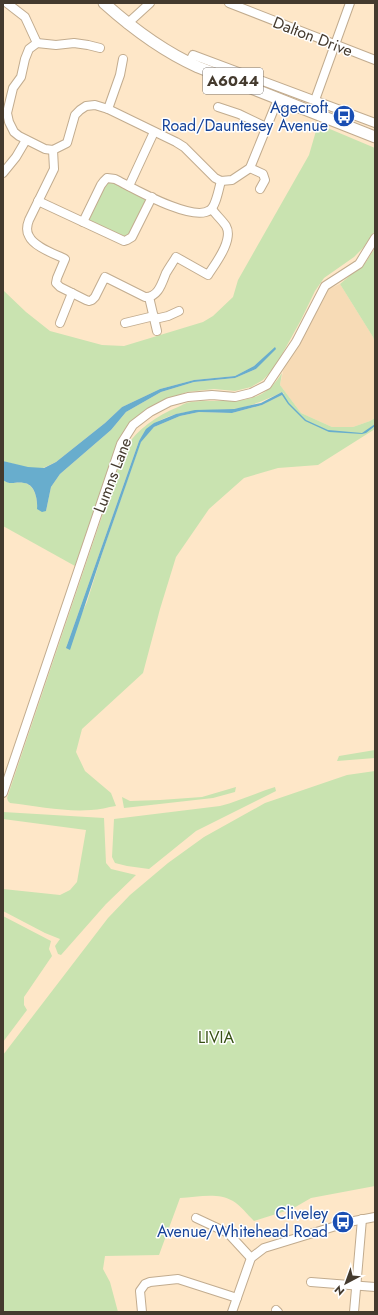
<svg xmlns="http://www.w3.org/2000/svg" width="378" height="1315" font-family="Jost,sans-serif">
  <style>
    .built { fill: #f7dbb6 }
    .green { fill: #c9e3b0; fill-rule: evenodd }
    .water { fill: #68adcd }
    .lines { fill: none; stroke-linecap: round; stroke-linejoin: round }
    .minor-casing { stroke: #c2ac8f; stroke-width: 10 }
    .major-casing { stroke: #c2ac8f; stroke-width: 13 }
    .minor { stroke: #fff; stroke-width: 8 }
    .major { stroke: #fff; stroke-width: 11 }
    .labels { text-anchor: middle; stroke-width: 3; stroke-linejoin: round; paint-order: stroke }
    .shield { fill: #fff; stroke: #7c756d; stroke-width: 1 }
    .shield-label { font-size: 15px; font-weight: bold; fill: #443a2e }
    .street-label { font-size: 16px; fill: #443a2e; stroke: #fff }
    .transit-label { font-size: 16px; fill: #164399; stroke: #fff; text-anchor: end }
    .park-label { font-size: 16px; fill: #375014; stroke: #fff }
  </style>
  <rect width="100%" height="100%" fill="#fee7c8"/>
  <polygon class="built" points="340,284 373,337 375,343 375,418 370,421 353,427 332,427 301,413 280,385 284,367 326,290"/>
  <g class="green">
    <path d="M318,124L375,148V231L363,248L354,257L324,278L315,291L301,320L275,367L263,380L251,387L235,391L214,389L187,392L167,399L148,409L117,443L75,566L3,526V480C12,486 16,481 25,483C34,485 37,497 37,504L46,511L51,487L60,474L111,430L126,412L161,392L194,382L235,378L256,369L275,348L254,366L235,376L194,380L160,389L122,407L105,423L56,462L43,468H28L3,461V289L4,291L26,312L50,331L102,345L124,346L203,322L213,316L233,297L238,280L309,155Z"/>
    <polygon points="107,180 150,198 127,239 85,221"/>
    <polygon points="375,248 375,343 373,337 340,284 366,262"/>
    <path d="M282,373L280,385L301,413L332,427H353L370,421L375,418V429L318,465L278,468L244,478L209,509L176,557L160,609L143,673L82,729L76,752L85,771L111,793L116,806C108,807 99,810 91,810C64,812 37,806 10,803L8,801L7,798L125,448C138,429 156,416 178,407C182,405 187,402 192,402C197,401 202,401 207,401C240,401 263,404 282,373ZM282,392L284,394L262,405L232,413L199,412L180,416L154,427L141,441L102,554L87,602L66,648L139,441C143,436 149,427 155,423C181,408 205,411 233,409C250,407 266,400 282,392Z"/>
    <polygon points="375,750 375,758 337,761 339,756"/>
    <path d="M375,771V1186L311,1198L292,1209L254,1221C247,1214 241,1206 233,1201C218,1192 197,1197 180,1198L159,1255L105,1256L103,1269L110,1282L118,1312H3V1055L108,918L130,895L168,863L204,837L265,803L347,775Z"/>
    <polygon points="236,787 235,792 213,798 124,808 122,797 130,801 160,800 202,797"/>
    <path d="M275,787L276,791L196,831L149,869L127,866L115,863L112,857L114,819L220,806C239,801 256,793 275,787Z"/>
    <polygon points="3,812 104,818 106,863 111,869 136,875 106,904 61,955 58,954 55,946 60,939 45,933 3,911 3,889 60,895 70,890 77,882 86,830 3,819"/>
    <polygon points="3,916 51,941 49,949 52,956 24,997 24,1005 27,1010 3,1042"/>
  </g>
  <g class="water">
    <path d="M275,347L276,349L256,369L235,378L194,382L161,392L126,412L111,430L60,474L51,487L46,511L42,512L37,509C38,500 35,484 24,483C15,481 11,486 3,480V461L28,467L44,468L56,462L105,423L122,407L160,389L194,380L235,376L254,366Z"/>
    <polygon points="282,392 289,403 306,420 328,430 362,433 375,424 375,426 366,433 362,434 329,432 305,421 288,404 282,395 262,405 232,413 199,412 180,416 154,427 141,442 102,554 70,650 66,648 139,441 146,429 154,423 176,414 195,410 234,409 261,403"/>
  </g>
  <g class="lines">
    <g class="minor-casing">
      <g id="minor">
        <polyline points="7,3 25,17 37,43 29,49 25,59 21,77 13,88 7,113 9,122 14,132 19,136 45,149 53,150 67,143 75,115 80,110 86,106 95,105 108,109 176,142 184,147 215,178 221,181 232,180 250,168 278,99"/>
        <polyline points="229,3 375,60"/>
        <polyline points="127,24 150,3"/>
        <polyline points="37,43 56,45 74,43 88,45 100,48"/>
        <polyline points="189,63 193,55 375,123"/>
        <polyline points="315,100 350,3"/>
        <polyline points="218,107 239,114 266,127"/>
        <polyline points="108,109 120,75 123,59"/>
        <path d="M53,150L54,169L29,220C27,225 26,231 29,236C34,247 55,254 65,259L57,278L56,283L60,287L86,300L89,301L92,300L95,297L105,277L145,297C158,298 162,283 166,273C169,268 173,262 176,257L208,275C215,264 234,240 226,226C222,220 216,215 212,209"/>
        <polyline points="250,168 263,174 265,180 260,189"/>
        <polyline points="3,173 16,157 26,140"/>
        <polyline points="129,186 154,132"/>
        <polyline points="38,201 124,241 127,240 132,237 152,197"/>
        <path d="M83,222L101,185L104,181L107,178L115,179C133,188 193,223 210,210C216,206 219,188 221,181"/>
        <polyline points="149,297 157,331"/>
        <polyline points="155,319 168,316 179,311"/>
        <polyline points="60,323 72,293"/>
        <polyline points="125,323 154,316"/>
        <polyline points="3,793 121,444 133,425 150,412 169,402 188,397 212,395 235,397 251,393 267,385 296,342 325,286 359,264 375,238"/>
        <polyline points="196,1218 228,1233 251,1258"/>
        <polyline points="311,1282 375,1287"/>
        <polyline points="276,1310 278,1312"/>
        <polyline points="142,1312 140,1291 145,1284 150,1282 178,1279 237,1298"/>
        <polyline points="232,1312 251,1258 264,1248 349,1222 375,1217"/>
        <polyline points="354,1312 362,1219"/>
      </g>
    </g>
    <g class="major-casing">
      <path id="major" d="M104,3C133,29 162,51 198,67L375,137"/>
    </g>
    <use href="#minor" class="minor"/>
    <use href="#major" class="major"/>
  </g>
  <defs>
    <g id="bus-disc" transform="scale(1.15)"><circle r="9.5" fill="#1a4fb4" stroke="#fff"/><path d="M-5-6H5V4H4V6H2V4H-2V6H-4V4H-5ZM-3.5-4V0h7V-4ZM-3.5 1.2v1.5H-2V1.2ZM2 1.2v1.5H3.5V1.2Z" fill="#fff"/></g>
  </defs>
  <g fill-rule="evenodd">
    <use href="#bus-disc" x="344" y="116"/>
    <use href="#bus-disc" x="343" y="1222"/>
  </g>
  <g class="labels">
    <rect class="shield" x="203" y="68" width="60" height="26" rx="3"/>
    <g class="shield-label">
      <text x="233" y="86">A6044</text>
    </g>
    <g class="street-label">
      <text transform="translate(313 36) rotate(21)" y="6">Dalton Drive</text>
      <text transform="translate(112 475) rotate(-69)" y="6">Lumns Lane</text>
    </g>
    <g class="transit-label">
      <text x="328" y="113">Agecroft<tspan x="328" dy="18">Road/Dauntesey Avenue</tspan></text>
      <text x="328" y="1219">Cliveley<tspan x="328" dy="18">Avenue/Whitehead Road</tspan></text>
    </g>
    <g class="park-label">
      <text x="216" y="1043">LIVIA</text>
    </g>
  </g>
  <rect width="378" height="1315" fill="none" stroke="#443a2e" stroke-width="8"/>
  <g transform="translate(346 1283) rotate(221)" stroke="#ffffff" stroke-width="3" paint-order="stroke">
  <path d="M0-3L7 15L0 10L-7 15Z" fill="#443a2e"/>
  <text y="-6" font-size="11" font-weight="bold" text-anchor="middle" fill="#443a2e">N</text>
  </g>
</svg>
